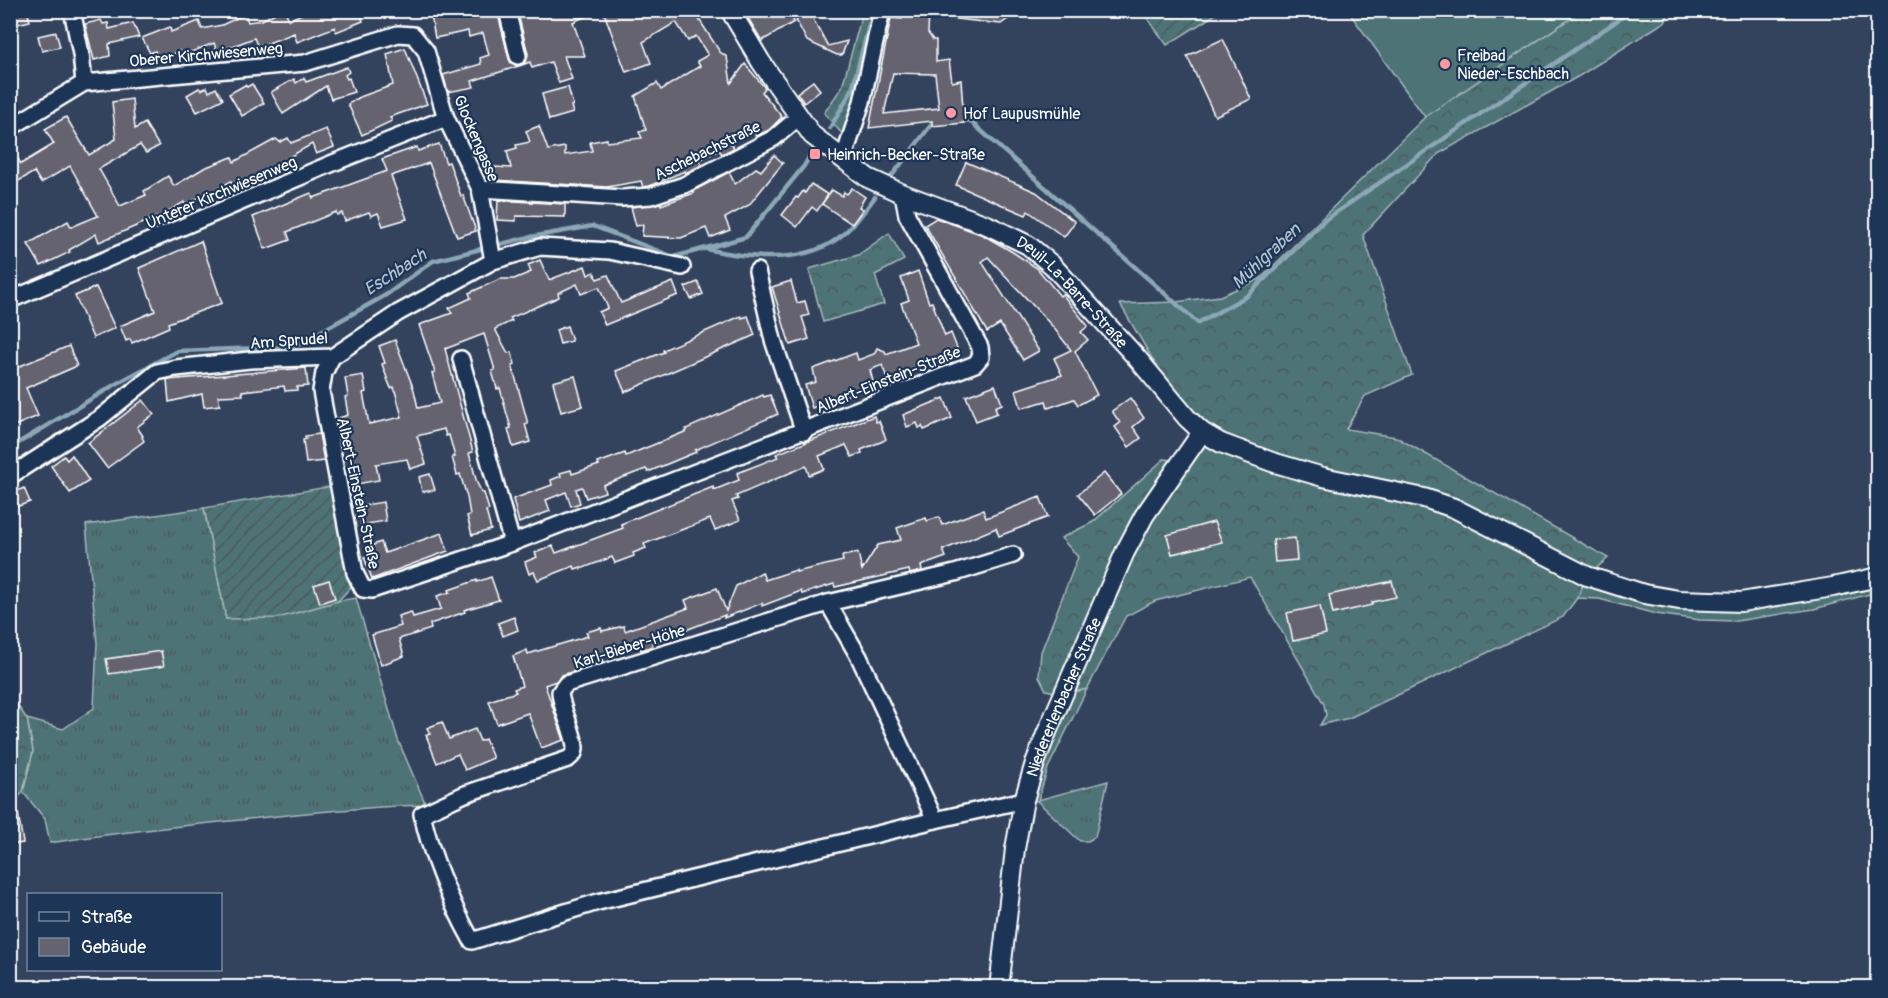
<svg xmlns="http://www.w3.org/2000/svg" width="1888" height="998" font-family="Pangolin,sans-serif">
  <style>
    .grass { fill: url(#grass-tufts); stroke: #a6b9ba; stroke-width: 1.5 }
    .forest { fill: url(#forest-crowns); stroke: #a6b9ba; stroke-width: 1.5 }
    .garden { fill: url(#garden-furrows); stroke: #a6b9ba; stroke-width: 1.5 }
    .pitch { fill: #4d7376; stroke: #a6b9ba; stroke-width: 1.5 }
    .lines { fill: none; stroke-linecap: round; stroke-linejoin: round }
    .stream { stroke: #8ca7b6; stroke-width: 4.5 }
    .building { fill: #65636f; stroke: #fff; stroke-width: 1.5; fill-rule: evenodd }
    .minor-casing { stroke: #fff; stroke-width: 20 }
    .tertiary-casing { stroke: #fff; stroke-width: 22 }
    .minor { stroke: #1d3557; stroke-width: 15 }
    .tertiary { stroke: #1d3557; stroke-width: 18 }
    .poi-dot { fill: #ff9aa2; stroke: #1d3557; stroke-width: 2 }
    .labels { text-anchor: middle; stroke-width: 4.5; stroke-linejoin: round; paint-order: stroke }
    .street-label { font-size: 16px; fill: #fff; stroke: #1d3557 }
    .poi-label { font-size: 16px; fill: #fff; stroke: #1d3557; text-anchor: start }
    .water-label { font-size: 18px; font-style: italic; fill: #b3c4cf; stroke: #1d3557 }
  </style>
  <defs>
    <pattern id="grass-tufts" width="24" height="20" patternUnits="userSpaceOnUse" patternTransform="scale(1.5)"><rect width="24" height="20" fill="#4d7376"/><path d="M3 7l-1-3M5 7V3M7 7l1-3M15 17l-1-3M17 17v-4M19 17l1-3" fill="none" stroke="#4c5a5b"/></pattern>
    <pattern id="forest-crowns" width="20" height="18" patternUnits="userSpaceOnUse" patternTransform="scale(1.5)"><rect width="20" height="18" fill="#4d7376"/><path d="M2 6a3 3 0 1 1 6 0M12 15a3 3 0 1 1 6 0" fill="none" stroke="#4c5a5b"/></pattern>
    <pattern id="garden-furrows" width="10" height="10" patternUnits="userSpaceOnUse" patternTransform="scale(1.5)"><rect width="10" height="10" fill="#4d7376"/><path d="M-1 1l2-2M0 10L10 0M9 11l2-2" fill="none" stroke="#4c5a5b"/></pattern>
  </defs>
  <rect width="100%" height="100%" fill="#33435e"/>
  <filter id="ink" filterUnits="userSpaceOnUse"><feTurbulence type="fractalNoise" baseFrequency=".0167" numOctaves="2"/><feDisplacementMap in="SourceGraphic" scale="12" xChannelSelector="R" yChannelSelector="G"/><feConvolveMatrix kernelMatrix="1 2 1 2 8 2 1 2 1" color-interpolation-filters="sRGB"/></filter>
  <g filter="url(#ink)">
    <g class="grass">
      <path d="M204,508L226,619L356,598L398,740L426,805C360,807 296,814 230,821C170,827 110,833 50,843L45,819L23,792L33,751L27,719L63,729L94,708L97,643L86,525Z"/>
      <polygon points="1587,576 1711,602 1877,577 1877,592 1814,609 1736,621 1700,620 1656,614 1599,599 1577,598"/>
      <polygon points="1087,689 1048,768 1038,800 1108,781 1095,837 1088,841 1080,841 1037,801 1024,800 1063,694"/>
    </g>
    <g class="forest">
      <polygon points="863,11 880,11 871,50 844,136 824,113 842,87"/>
      <polygon points="1581,11 1669,11 1666,21 1579,76 1438,154 1363,235 1412,375 1365,396 1346,429 1396,437 1608,558 1587,576 1577,598 1563,617 1349,718 1320,725 1326,715 1324,704 1250,577 1155,601 1126,616 1087,689 1063,694 1046,690 1039,676 1041,652 1078,557 1061,538 1093,522 1164,459 1184,461 1202,432 1187,418 1120,304 1176,302 1220,296 1260,279 1425,117"/>
      <polygon points="889,233 904,260 875,275 884,304 823,322 809,269 858,255"/>
      <polygon points="11,696 27,719 33,751 23,792 11,806"/>
    </g>
    <g class="garden">
      <polygon points="1142,11 1221,11 1167,45"/>
      <polygon points="333,486 360,577 338,601 278,618 226,619 204,508"/>
    </g>
    <polygon class="pitch" points="1348,11 1581,11 1425,117"/>
    <g class="lines">
      <g class="stream">
        <polyline points="958,122 969,120 1198,323 1247,296 1325,220 1621,18 1626,10"/>
        <polyline points="830,128 852,90 873,10"/>
        <polyline points="891,177 931,125 937,124"/>
        <path d="M706,249C746,258 801,265 837,239C852,228 864,212 875,197"/>
        <polyline points="10,448 116,384 177,351 293,347 386,295 433,261 525,238 593,226 674,257 746,237 804,166 812,152"/>
      </g>
    </g>
    <g class="building">
      <polygon points="13,10 27,10 30,21 17,24"/>
      <polygon points="281,10 285,10 289,20 310,10 359,10 363,21 336,32 335,27 297,42 294,33 258,47 254,38 217,52 214,43 181,56 179,51 159,60 155,51 150,53 142,38 170,27 171,32 199,21 202,29 222,25 245,14 248,22 262,20"/>
      <polygon points="430,10 497,10 509,59 511,63 519,66 472,81 474,87 448,92 443,75 481,64 480,58 489,55 483,33 469,37 468,31 435,38"/>
      <polygon points="517,10 600,10 573,22 585,56 564,56 572,79 559,83 551,62 532,68 530,62 522,65 527,59 528,54"/>
      <polygon points="603,10 695,10 686,16 687,18 695,13 720,52 727,57 731,83 745,64 765,88 762,92 782,117 769,130 756,136 747,123 731,143 734,148 722,154 719,150 699,160 702,165 685,173 685,171 649,186 643,187 641,181 607,187 494,180 495,167 511,168 507,151 517,148 516,145 530,142 526,131 539,126 548,150 565,147 565,155 592,151 590,142 607,139 607,142 642,138 639,132 646,130 635,96 657,83 661,90 700,66 697,61 708,55 696,36 688,41 676,22 643,42 651,63 626,72"/>
      <polygon points="743,10 769,10 772,15 781,10 789,10 794,22 762,41"/>
      <path d="M902,10H929L928,33L933,40H936V62L949,60L952,82L961,80L964,123L932,126V121L869,128L891,18L902,19ZM893,73L935,74L939,108L884,114Z"/>
      <polygon points="949,10 1020,10 1001,24 948,18"/>
      <polygon points="810,13 828,46 847,41 842,55 837,55 807,41 796,20"/>
      <polygon points="101,20 103,24 108,23 109,29 133,23 139,37 109,44 110,56 94,60 85,24"/>
      <polygon points="56,32 60,47 42,51 38,36"/>
      <polygon points="1223,39 1251,99 1215,116 1187,56"/>
      <polygon points="405,48 427,104 390,117 392,121 362,135 348,104 360,97 393,85 387,54"/>
      <polygon points="347,67 349,72 345,75 347,79 349,78 354,92 331,99 326,86 283,114 271,92 294,79 296,83 304,78 306,82"/>
      <polygon points="813,81 820,90 804,103 797,93"/>
      <polygon points="252,84 264,103 242,116 229,94 245,85 247,87"/>
      <polygon points="207,87 209,92 216,88 223,99 197,112 187,95 199,88 201,90"/>
      <polygon points="568,87 573,105 571,106 573,113 549,120 542,94"/>
      <polygon points="132,99 135,129 145,123 159,146 146,153 140,145 99,169 120,206 146,195 144,191 168,176 174,186 204,168 232,157 234,162 276,139 280,142 288,138 291,143 326,129 334,147 316,154 312,144 289,157 291,161 268,175 234,189 231,181 201,199 200,197 185,205 184,202 162,215 99,242 96,234 69,250 70,252 41,266 28,244 68,221 71,227 98,216 70,166 41,183 34,172 10,186 10,146 21,164 54,144 45,129 66,117 89,155 116,139 112,102"/>
      <polygon points="439,144 446,163 449,162 461,196 463,195 476,231 457,237 429,163 391,176 407,219 383,226 378,213 371,216 369,212 345,221 342,213 337,215 336,212 287,232 290,240 265,249 253,217 311,193 313,198 387,171 382,159 417,147 418,151"/>
      <polygon points="774,155 783,163 749,205 725,218 730,230 710,238 706,228 681,238 642,236 643,225 636,226 631,207 661,203 661,205 694,193 693,191 729,172 735,184 756,168 761,171"/>
      <polygon points="966,162 1036,192 1075,222 1064,237 1028,211 1026,215 956,185"/>
      <polygon points="811,184 828,195 817,211 812,207 797,227 782,215 796,197 798,198 803,191 805,193"/>
      <polygon points="852,188 865,197 859,207 863,209 852,224 822,204 832,190 842,196 844,192 847,194"/>
      <polygon points="498,200 565,204 565,217 516,216 516,221 497,220"/>
      <polygon points="936,218 983,235 1011,251 1037,268 1060,296 1062,294 1088,326 1081,332 1088,340 1075,351 1097,395 1078,405 1074,399 1048,408 1046,401 1021,408 1016,390 1062,375 1054,358 1071,350 1053,327 988,257 982,262 1039,351 1023,360 1000,324 987,332 925,225"/>
      <polygon points="201,241 222,303 168,323 169,327 132,343 130,339 126,341 120,326 155,311 139,268"/>
      <polygon points="540,260 549,280 585,266 588,275 594,272 597,279 608,275 621,303 673,282 678,295 605,325 599,312 608,308 599,287 581,294 577,284 558,293 559,297 510,318 512,321 495,329 508,353 511,352 515,364 512,365 528,424 525,424 530,442 513,447 508,429 511,428 506,411 500,388 497,389 492,371 495,370 484,334 445,349 473,452 469,453 477,483 482,493 484,493 489,510 486,511 491,530 472,535 467,516 470,515 467,497 460,474 457,475 452,457 455,457 449,435 446,436 444,429 417,436 426,464 410,469 407,459 376,464 379,480 357,484 345,429 338,430 336,419 348,415 345,397 348,396 345,378 363,375 366,392 363,393 369,424 402,417 394,387 391,388 388,381 382,364 385,363 379,346 395,340 414,390 418,408 440,403 432,373 435,372 419,325 452,313 449,308 471,298 469,293 500,279 514,279 531,272 528,265"/>
      <polygon points="918,271 929,303 932,302 945,336 951,333 959,353 888,380 882,365 870,370 874,385 812,408 805,385 816,382 813,369 856,353 858,360 874,354 877,348 885,351 886,354 916,343 901,303 909,300 901,278"/>
      <polygon points="791,281 797,303 805,301 809,315 802,317 809,339 790,345 772,287"/>
      <polygon points="698,282 703,294 691,299 685,287"/>
      <polygon points="96,287 115,328 93,338 75,296"/>
      <polygon points="741,316 742,318 748,316 755,335 625,392 616,371 664,352 663,350"/>
      <polygon points="567,326 572,341 560,344 556,330"/>
      <polygon points="69,346 77,366 26,388 38,416 14,426 10,418 10,370"/>
      <polygon points="306,368 308,386 297,387 297,390 285,391 284,386 242,391 243,395 218,396 220,405 204,407 202,394 169,402 167,380"/>
      <polygon points="575,376 583,406 561,412 553,382"/>
      <polygon points="995,385 1002,404 995,407 997,413 976,421 966,396"/>
      <polygon points="763,395 764,397 770,395 778,414 695,450 696,452 648,472 646,469 603,485 605,492 586,498 582,487 576,489 580,503 571,506 566,492 546,500 550,511 519,523 513,499 552,485 551,480 561,476 560,473 571,470 572,474 599,465 598,463 625,453 626,456 687,431 686,429"/>
      <polygon points="944,398 952,418 924,430 922,426 919,428 917,423 907,427 903,415"/>
      <polygon points="1130,398 1144,418 1133,427 1141,438 1129,447 1115,427 1120,423 1112,411"/>
      <polygon points="143,400 154,414 137,427 143,436 142,437 144,441 107,468 88,443"/>
      <polygon points="874,416 876,422 879,421 886,439 883,441 861,450 862,453 852,457 846,445 819,456 824,469 809,475 806,466 736,496 738,499 732,501 740,520 715,530 710,519 644,544 646,548 633,553 634,556 615,563 612,557 581,569 581,567 575,569 574,566 538,580 534,572 529,574 525,562 537,557 535,553 553,546 556,553 623,528 621,524 713,487 714,490 739,480 737,473 778,457 776,454"/>
      <polygon points="319,434 324,461 306,463 303,440 306,439 305,436"/>
      <polygon points="72,455 89,481 70,493 51,466 64,456 67,460"/>
      <polygon points="1104,473 1121,494 1095,515 1078,494"/>
      <polygon points="430,474 435,490 422,492 419,477"/>
      <polygon points="24,488 30,502 10,509 10,494"/>
      <polygon points="1040,497 1048,517 999,536 996,528 943,550 946,557 921,566 922,571 910,574 909,570 835,587 834,584 802,594 801,591 762,606 762,603 724,618 725,615 652,643 653,646 641,650 639,645 601,657 603,662 562,675 556,681 545,685 564,740 541,748 528,713 497,724 489,701 516,692 514,689 522,686 513,656 527,650 528,654 588,636 586,632 601,628 602,631 624,626 625,631 688,608 685,600 717,588 726,611 736,586 762,572 765,580 796,570 796,572 843,561 842,556 858,553 862,570 878,545 901,540 897,528 926,518 927,521 939,517 942,525 983,510 986,518"/>
      <polygon points="383,502 386,521 361,525 359,506"/>
      <polygon points="1214,522 1222,542 1172,554 1167,535"/>
      <polygon points="442,533 448,551 372,579 364,557 371,555 368,547 381,542 385,553"/>
      <polygon points="1295,538 1297,560 1275,562 1273,540"/>
      <polygon points="491,577 499,600 464,610 465,612 430,624 431,629 399,639 404,656 381,665 372,635 401,626 398,616 411,612 413,617 441,609 437,596 450,592 449,590 477,580 477,582"/>
      <polygon points="329,580 335,598 320,603 314,585"/>
      <polygon points="1392,581 1396,597 1372,602 1372,605 1333,614 1329,595"/>
      <polygon points="1320,606 1326,634 1293,641 1287,613"/>
      <polygon points="514,617 518,630 503,636 498,623"/>
      <polygon points="161,651 164,666 109,674 106,659"/>
      <polygon points="442,722 449,739 475,729 480,741 485,739 493,758 465,770 458,754 437,763 426,735 430,734 427,728"/>
      <polygon points="17,807 23,843 10,845 10,808"/>
    </g>
    <g class="lines">
      <g class="minor-casing">
        <g id="minor">
          <polyline points="72,10 81,54 84,83"/>
          <polyline points="507,10 518,56"/>
          <polyline points="10,128 84,83 305,63 398,34 413,35 426,51 446,118 480,189 493,261"/>
          <polyline points="843,160 862,102 882,10"/>
          <polyline points="480,189 622,198 651,196 684,185 774,138 799,117"/>
          <polyline points="757,271 773,340 804,432"/>
          <polyline points="10,300 333,163 446,118"/>
          <polyline points="332,357 324,373 321,391 355,573 363,589 372,590 512,543 975,364 981,357 980,347 907,215 903,194"/>
          <polyline points="461,359 512,543"/>
          <polyline points="10,476 100,418 157,372 176,368 250,360 332,357 398,313 493,261 540,247 610,251 682,267"/>
          <polyline points="828,603 859,657 935,820 1024,800"/>
          <path d="M935,820L598,902L472,941C450,901 432,859 422,814L465,794L568,759C572,756 575,754 575,748C575,733 561,710 560,692L566,684L828,603L955,573L1013,555"/>
        </g>
      </g>
      <g class="tertiary-casing">
        <g id="tertiary">
          <path id="s1" d="M730,10L761,62L812,135L868,178L903,194L987,225L1028,245L1052,265L1137,358L1187,418L1202,432L1221,443L1272,462L1323,477L1424,498L1454,508L1587,576L1644,594L1679,600L1741,602L1833,587L1878,577"/>
          <path id="s2" d="M999,988L1015,849L1024,800L1035,763L1047,732L1125,552L1144,516L1202,432"/>
        </g>
      </g>
      <use href="#minor" class="minor"/>
      <use href="#tertiary" class="tertiary"/>
    </g>
  </g>
  <g class="poi-dot">
    <circle cx="1445" cy="64" r="6"/>
    <circle cx="951" cy="113" r="6"/>
    <rect x="809" y="148" width="12" height="12" rx="3"/>
  </g>
  <g class="labels">
    <g class="street-label">
      <text transform="translate(206 54) rotate(-5)" y="6">Oberer Kirchwiesenweg</text>
      <text transform="translate(477 138) rotate(67)" y="6">Glockengasse</text>
      <text transform="translate(707 150) rotate(-26)" y="6">Aschebachstraße</text>
      <text transform="translate(221 192) rotate(-23)" y="6">Unterer Kirchwiesenweg</text>
      <text dy="6" stroke="none"><textPath href="#s1" startOffset="458">Deuil-La-Barre-Straße</textPath></text>
      <text transform="translate(289 340) rotate(-4)" y="6">Am Sprudel</text>
      <text transform="translate(888 379) rotate(-22)" y="6">Albert-Einstein-Straße</text>
      <text transform="translate(359 493) rotate(78)" y="6">Albert-Einstein-Straße</text>
      <text transform="translate(629 646) rotate(-17)" y="6">Karl-Bieber-Höhe</text>
      <text dy="6" stroke="none"><textPath href="#s2" startOffset="300">Niedererlenbacher Straße</textPath></text>
    </g>
    <g class="poi-label">
      <text x="1457" y="61">Freibad<tspan x="1457" dy="18">Nieder-Eschbach</tspan></text>
      <text x="963" y="119">Hof Laupusmühle</text>
      <text x="827" y="160">Heinrich-Becker-Straße</text>
    </g>
    <g class="water-label">
      <text transform="translate(1266 256) rotate(-43)" y="6">Mühlgraben</text>
      <text transform="translate(395 272) rotate(-33)" y="6">Eschbach</text>
    </g>
  </g>
  <rect width="1888" height="998" fill="none" stroke="#1d3557" stroke-width="36"/>
  <rect x="18" y="18" width="1852" height="962" fill="none" stroke="#fff" stroke-width="2" filter="url(#ink)"/>
  <rect x="27" y="893" width="195" height="78" fill="#1d3557" stroke="#77869a" stroke-width="1.5"/>
  <rect x="39" y="912" width="30" height="9" fill="#1d3557" stroke="#77869a" stroke-width="1.5"/>
  <text x="81" y="923" font-size="18" fill="#ffffff">Straße</text>
  <rect x="39" y="938" width="30" height="18" fill="#65636f" stroke="#77869a" stroke-width="1.5"/>
  <text x="81" y="953" font-size="18" fill="#ffffff">Gebäude</text>
</svg>
